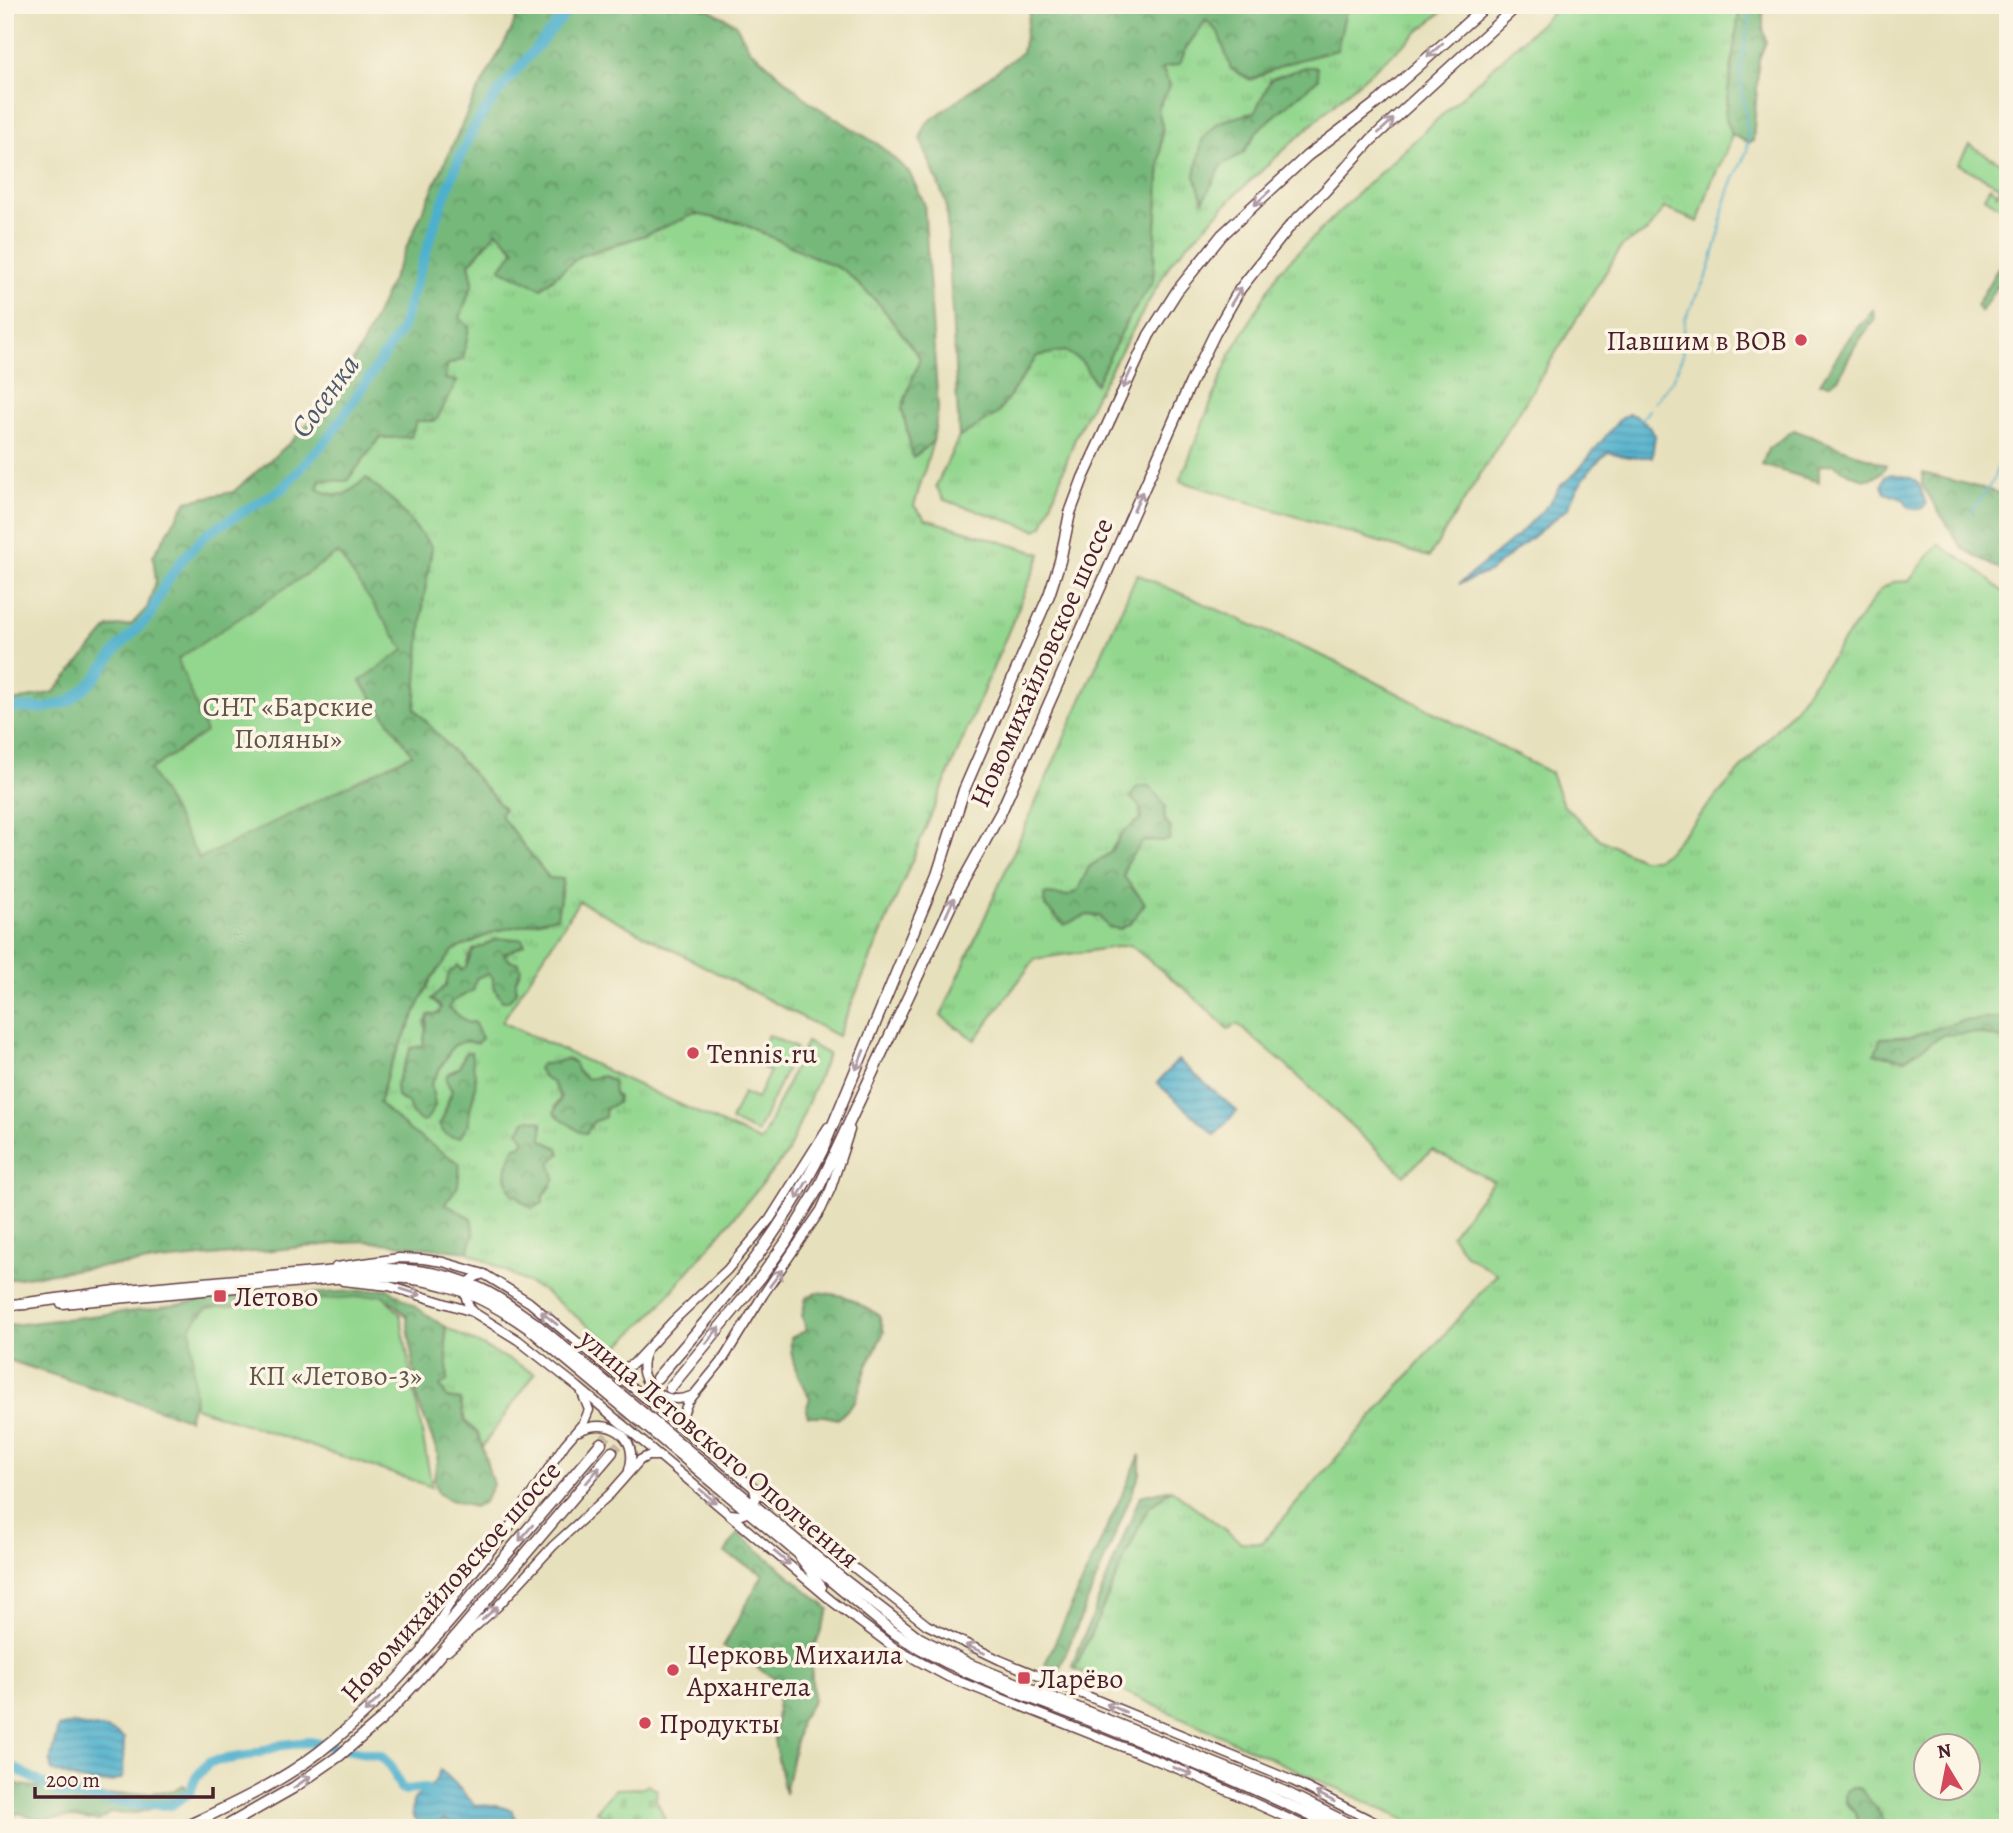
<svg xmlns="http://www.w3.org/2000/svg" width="2013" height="1833" font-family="Alegreya,serif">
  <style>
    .grass { fill: url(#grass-tufts); stroke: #6e7b5d; stroke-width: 2; fill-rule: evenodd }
    .forest { fill: url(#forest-crowns); stroke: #606c52; stroke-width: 2; fill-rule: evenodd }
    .cemetery { fill: url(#cemetery-stones); stroke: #6e7b5d; stroke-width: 2 }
    .garden { fill: #93d78f; stroke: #6e7b5d; stroke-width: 2 }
    .water { fill: url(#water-rules); stroke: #4c687c; stroke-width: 2 }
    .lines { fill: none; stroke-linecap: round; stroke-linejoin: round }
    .stream { stroke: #4eb0cd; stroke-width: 2 }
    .river { stroke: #4eb0cd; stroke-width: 10 }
    .major-tunnel { stroke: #c8b99f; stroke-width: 10; stroke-dasharray: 10 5; stroke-linecap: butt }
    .minor-casing { stroke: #623c41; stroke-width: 11 }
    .major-casing { stroke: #623c41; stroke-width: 13 }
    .minor { stroke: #fff; stroke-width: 8 }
    .major { stroke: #fff; stroke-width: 10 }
    .oneway { stroke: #ae9aa0 }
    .poi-dot { fill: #d1495b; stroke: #fcf5e5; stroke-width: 2.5 }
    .labels { text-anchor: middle; stroke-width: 7; stroke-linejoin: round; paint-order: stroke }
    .poi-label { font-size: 28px; fill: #4a1f2b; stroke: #fcf5e5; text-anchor: start }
    .street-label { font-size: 28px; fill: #4a1f2b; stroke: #fcf5e5 }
    .park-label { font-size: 28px; fill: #605649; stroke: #fcf5e5 }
    .water-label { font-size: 30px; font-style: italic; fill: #4c596c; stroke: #fcf5e5 }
  </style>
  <defs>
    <pattern id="grass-tufts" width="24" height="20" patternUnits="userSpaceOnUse" patternTransform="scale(1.75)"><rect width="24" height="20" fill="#93d78f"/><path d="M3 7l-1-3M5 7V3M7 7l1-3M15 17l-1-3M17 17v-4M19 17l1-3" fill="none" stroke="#80b87c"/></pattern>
    <pattern id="forest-crowns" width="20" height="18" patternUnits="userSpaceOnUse" patternTransform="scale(1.75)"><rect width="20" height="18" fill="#76b87a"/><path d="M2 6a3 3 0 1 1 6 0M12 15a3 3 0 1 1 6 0" fill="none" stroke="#639564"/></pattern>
    <pattern id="cemetery-stones" width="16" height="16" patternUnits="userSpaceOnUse" patternTransform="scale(1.75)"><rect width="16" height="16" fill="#93d78f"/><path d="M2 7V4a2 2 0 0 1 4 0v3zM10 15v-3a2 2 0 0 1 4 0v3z" fill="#80b87c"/></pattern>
    <pattern id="water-rules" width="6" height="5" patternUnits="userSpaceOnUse" patternTransform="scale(1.75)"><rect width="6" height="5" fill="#4eb0cd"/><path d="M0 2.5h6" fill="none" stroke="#438fa7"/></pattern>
  </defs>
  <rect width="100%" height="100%" fill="#fcf5e5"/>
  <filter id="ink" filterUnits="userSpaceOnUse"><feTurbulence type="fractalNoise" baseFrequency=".0143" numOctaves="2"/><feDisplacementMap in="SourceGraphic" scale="14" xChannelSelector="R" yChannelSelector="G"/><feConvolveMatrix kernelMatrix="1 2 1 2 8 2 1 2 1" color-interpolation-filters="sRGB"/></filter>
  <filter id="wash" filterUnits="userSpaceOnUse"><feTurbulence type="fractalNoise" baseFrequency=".00686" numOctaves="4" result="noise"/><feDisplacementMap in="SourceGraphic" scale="28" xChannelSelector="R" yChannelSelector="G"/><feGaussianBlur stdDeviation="1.57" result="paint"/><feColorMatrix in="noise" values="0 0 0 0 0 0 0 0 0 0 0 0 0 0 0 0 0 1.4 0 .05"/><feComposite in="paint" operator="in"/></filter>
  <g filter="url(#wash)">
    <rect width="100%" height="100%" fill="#e7e0bc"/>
    <g class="grass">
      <path d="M1347,5H1450L1345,94L1236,194L1171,262L1095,397L1076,436L1043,526L1036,530L944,500L936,486L959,437L997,414L1037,356L1065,351L1082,362L1095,384L1127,321L1153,281L1162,126L1158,109L1170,85L1162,68L1180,63L1186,48L1206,20L1218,32L1231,68L1251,80L1287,63L1337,50ZM1272,79H1318L1258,130L1243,153L1222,165L1195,176C1205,127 1206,125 1255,112Z"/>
      <polygon points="1560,5 1740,5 1725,115 1731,134 1730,143 1711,183 1698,222 1664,208 1649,230 1622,246 1429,557 1180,481 1230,355 1280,270 1356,195"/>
      <path d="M695,214L741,223L845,271L881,306L920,358L902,408L913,457L933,441L914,506L926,519L1041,554L838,1036L579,901L502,1022L761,1142L806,1042L828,1054L787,1154L655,1311L617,1348L542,1290L468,1252L474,1233L444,1204L458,1186L409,1130L379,1104L388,1071L431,979L454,950L496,931L557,917L563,880L550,879L500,815L504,809L414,709L423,603L432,547L366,479C346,496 343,499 317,490L320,480H347L380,438L411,437L416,421L457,382L444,379L447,365L463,359L469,327L460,318L473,282L469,264L497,231L515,250L500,269L541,288L580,256L645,235ZM525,944L504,954L508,960L519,963L515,980L516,992L498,996L493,985V978L488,974L476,978L473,990L452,1002L449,1008L468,1023L477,1043L464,1041L453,1046L431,1084L435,1106L427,1117L412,1114L408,1103L426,1040L425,1021L439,1013L441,1007L432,999L446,985L449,973L458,966L461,971L466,967L469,955ZM466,1052C469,1060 475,1070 475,1079C475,1095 468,1108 469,1123L460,1137C448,1138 445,1133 439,1125C447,1114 446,1103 452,1091L446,1080L448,1074L459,1068ZM566,1059L586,1079L612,1087C614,1097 606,1106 604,1117L593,1122L587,1133C575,1132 570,1121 559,1117L555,1107L561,1097L552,1082L554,1063ZM525,1140H542L558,1148L550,1162L552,1185L543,1197L521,1201L518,1196L522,1145Z"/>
      <path d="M1938,544L1978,570L2008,596V1828H1889L1863,1792L1858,1788H1852L1846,1803L1855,1812L1858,1828H1423L1075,1669L1147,1509L1171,1489L1241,1542L1262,1543L1497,1274L1466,1255L1451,1235L1493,1181L1432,1150L1404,1175L1287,1066L1237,1024L1228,1029L1192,995L1130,945L1035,959L975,1040L941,1016L1137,574L1343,665L1551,773L1563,805L1601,840L1641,859H1655L1667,852L1794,709L1881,589L1893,582L1909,581ZM1139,806L1169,840L1142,842L1126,864L1124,877L1131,923L1120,929L1108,927L1100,916L1087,915L1044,894L1068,896L1078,890L1089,867L1110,853L1122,833L1142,818ZM1926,1745H1968V1787H1926Z"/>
      <polygon points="445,1327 535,1373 482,1447 477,1433 465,1421 460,1400 447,1398 440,1386 448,1380"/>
    </g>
    <g class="forest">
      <path d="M521,5H692L708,9L735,23L749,48L811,103L879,145L909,172L924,203L938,409L933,441L913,458L902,408L920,358L881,306L845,271L741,223L695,214L645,235L580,256L541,288L500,269L515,250L497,231L469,264L473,282L460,318L469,327L463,359L447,365L445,379L457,381L436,421H416L411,437L380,438L347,481L320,480L317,489C342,500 347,495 366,478L394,502L432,547L423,603L415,709L504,809L500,815L549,878L563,879L557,917L496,931L454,950L431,979L388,1071L379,1103L409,1130L460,1164L458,1186L445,1204L471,1218L474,1233L468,1252L364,1241L80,1269L5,1280V703L54,692L109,627L131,625L147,608L156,581L153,556L187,501L233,492L293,440L330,399L362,346L473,100L511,31ZM338,553L403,650L360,680L412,754L150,770L206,732L179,659Z"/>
      <polygon points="1031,5 1347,5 1337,50 1287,63 1251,80 1231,69 1218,32 1206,20 1186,48 1180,64 1162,68 1170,85 1158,109 1162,126 1153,281 1127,321 1096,384 1082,362 1065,351 1037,356 997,414 959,437 946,203 920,138 927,123 1022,52"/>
      <polygon points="1740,5 1763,5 1763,28 1766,42 1759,59 1753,141 1749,143 1731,134 1725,115"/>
      <polygon points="1305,67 1317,67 1318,79 1258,130 1243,153 1222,165 1203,201 1195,176 1202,140 1219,122 1255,112 1271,79"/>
      <polygon points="2008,251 2008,268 1981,312 1976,306"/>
      <polygon points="1873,310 1875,319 1855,346 1839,377 1831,384 1820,383 1851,335"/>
      <path d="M1794,430L1886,465C1873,491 1850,474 1833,464L1819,466V482L1762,465L1768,449Z"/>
      <polygon points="1923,473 2008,495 2008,574 1962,548 1922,485"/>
      <polygon points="1138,786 1150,786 1165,806 1164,819 1171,828 1169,840 1142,842 1126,864 1124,877 1145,903 1131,923 1120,929 1108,927 1100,916 1087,915 1064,925 1045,906 1044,894 1068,896 1078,890 1089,867 1110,853 1122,833 1142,818 1139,806 1130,797"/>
      <polygon points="497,939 522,939 525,944 504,954 508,960 519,963 521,969 516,980 516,992 508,1001 502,1001 493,985 493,978 488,974 476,978 473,990 452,1002 449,1008 468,1023 474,1022 482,1038 477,1043 464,1041 453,1046 431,1084 435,1106 426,1121 422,1122 412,1114 408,1103 397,1097 396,1084 411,1048 423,1046 428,1015 439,1013 441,1007 432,999 446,985 449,973 458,965 461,970 466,967 473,950"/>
      <polygon points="2008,1017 2008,1040 1975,1033 1943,1035 1905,1059 1875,1054 1881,1038 1913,1036 1961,1021"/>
      <path d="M466,1052H471C472,1060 474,1068 475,1076C478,1091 468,1106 469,1123L460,1137C449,1138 443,1134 439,1125C447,1114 446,1103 452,1091L446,1080L448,1074L459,1068Z"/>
      <path d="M566,1059C573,1061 576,1063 577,1071C590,1083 587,1078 603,1076L613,1081L614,1093L618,1097L617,1103L605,1109V1117L593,1122L586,1133L580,1132L554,1113L561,1097L552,1082L545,1079L538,1069L541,1064L554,1063Z"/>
      <path d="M530,1119L542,1122V1140L558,1148L560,1154L550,1162L555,1178L543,1197V1203L532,1208L521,1201L518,1196L512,1194C502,1175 506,1165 515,1147L522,1145L525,1140L519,1132L525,1121Z"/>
      <polygon points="389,1289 445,1327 448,1380 440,1386 447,1398 460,1400 465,1421 478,1433 493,1485 484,1502 474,1507 450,1500 438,1493 434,1479 438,1454 418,1402 407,1317 394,1303 377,1296 197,1389 188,1419 5,1359 5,1326 160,1308 204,1300"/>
      <path d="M817,1292L844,1296L879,1315L884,1332L868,1364L855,1402L838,1419L824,1416H808L806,1410L810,1398C799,1380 789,1358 791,1338L807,1330L802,1316L806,1298Z"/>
      <polygon points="1140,1455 1140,1474 1059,1670 1045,1664"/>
      <polygon points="1171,1489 1147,1509 1075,1669 1072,1666 1140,1496"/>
      <polygon points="738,1533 829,1609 811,1657 813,1701 800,1721 785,1794 774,1740 780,1682 723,1647 763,1574 725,1553"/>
      <path d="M5,1779L20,1785L96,1796L173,1791L183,1785L186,1789L183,1795C160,1805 136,1819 111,1812L99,1821L73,1817L39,1819L20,1813L5,1817Z"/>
      <path d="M1852,1788C1858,1788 1859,1787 1864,1792C1867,1796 1888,1825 1889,1828H1858C1857,1822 1857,1815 1854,1811C1848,1802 1843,1803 1846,1791Z"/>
    </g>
    <polygon class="cemetery" points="648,1785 657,1790 656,1800 665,1818 660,1828 630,1828 596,1811 615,1789 643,1788"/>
    <g class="garden">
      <polygon points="1969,145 2008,167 2008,174 2002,185 2008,177 2008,203 2004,209 1984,197 1990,187 1997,192 1996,196 2001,187 1958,164"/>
      <polygon points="338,553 404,650 360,681 412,754 199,859 150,770 206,732 178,659"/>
      <polygon points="768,1035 796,1048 757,1133 731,1121 743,1093 757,1099 770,1071 755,1064"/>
      <polygon points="383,1295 400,1314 432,1487 195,1407 191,1326 207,1308"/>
    </g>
    <g class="water">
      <path d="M1628,414C1641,416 1647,424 1655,435L1652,457H1628L1608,452L1592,467L1576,490L1568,508L1489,572L1459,584L1517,536L1550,503L1559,487L1576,473L1619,420Z"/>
      <path d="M1891,474C1919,479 1917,477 1926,504L1924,507C1917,512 1906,508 1905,500L1885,493L1882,486L1885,476Z"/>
      <polygon points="1178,1060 1237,1111 1215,1135 1157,1083"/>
      <path d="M73,1724C92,1728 110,1726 124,1739L123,1778C99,1789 75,1779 52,1771L50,1762L58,1727Z"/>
      <path d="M440,1770C454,1780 463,1793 475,1805L497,1806L512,1810L521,1828H455L452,1823L443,1819L439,1826L420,1823L413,1817C410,1792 418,1799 432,1785C435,1782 438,1774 440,1770Z"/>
    </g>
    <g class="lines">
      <g class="stream">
        <polyline points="1655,402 1673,379 1682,357 1685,319 1708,273 1720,231 1723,209 1731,185 1747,151 1748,136 1740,72 1752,5"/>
        <polyline points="1642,419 1649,410"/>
        <polyline points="1971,512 1993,481 2008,434"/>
      </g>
      <g class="river">
        <polyline points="5,712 8,708 46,708 70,701 94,680 117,649 149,617 164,586 181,561 206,534 283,488 330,436 401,330 439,211 459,159 476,124 504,85 573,5"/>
        <polyline points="5,1770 13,1767 61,1794 136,1804 171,1805 190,1792 195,1779 209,1762 247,1756 282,1745 310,1742 381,1756 391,1766 401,1788 406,1790 424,1788 434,1797"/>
      </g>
    </g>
  </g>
  <g filter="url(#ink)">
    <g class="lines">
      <g class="major-tunnel">
        <polyline points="601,1443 655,1381"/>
        <polyline points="612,1452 670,1388"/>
      </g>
      <g class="minor-casing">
        <g id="minor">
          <polyline points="336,1267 399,1258 423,1259 443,1262 484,1274 529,1302 772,1503 927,1625 1000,1660 1293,1781 1386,1828"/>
          <polyline points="343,1281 389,1286 473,1312 518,1340 578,1387 833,1602 896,1649 948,1677 1193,1775 1309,1828"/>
          <path d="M473,1312C461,1295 462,1280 484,1274"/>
          <path d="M645,1354C633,1382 665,1408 691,1396"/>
          <polyline points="609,1366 623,1368 633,1364 673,1321 727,1270 770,1219 828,1127"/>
          <polyline points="687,1429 683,1414 688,1402 724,1358 763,1295 821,1210 831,1188 850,1130"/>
          <path d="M579,1431C608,1416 640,1436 629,1470"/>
          <polyline points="730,1514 741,1515 749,1512 756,1499 754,1488"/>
          <polyline points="800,1558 822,1587"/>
          <polyline points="423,1647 456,1594 510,1526 565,1444 584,1422 589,1410 582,1393"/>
          <polyline points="448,1651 497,1607 553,1546 610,1494 640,1460 648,1456 659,1456"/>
        </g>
      </g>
      <g class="major-casing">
        <g id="major">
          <path d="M62,1303L358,1276C430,1275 471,1287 530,1329L890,1630C950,1670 1011,1690 1078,1716C1165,1751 1253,1786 1336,1828"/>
          <path d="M20,1304L116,1291L358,1269C400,1268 443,1270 481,1289C501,1298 518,1312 536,1324L844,1580L919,1638L971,1665L1285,1792L1357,1828"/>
          <polyline points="5,1305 26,1304"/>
          <path d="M657,1378C719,1307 780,1236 822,1151L937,875L964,790L1049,595L1060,561L1070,513L1083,478L1149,335L1177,291L1222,235L1307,156L1379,101L1487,5"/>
          <polyline points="670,1388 761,1277 786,1242 819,1187 960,886 1001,812 1191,382 1215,333 1240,289 1290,226 1325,191 1371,140 1518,5"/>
          <path d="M183,1828C229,1806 276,1785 318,1753C370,1713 413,1663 456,1614C505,1557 553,1500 601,1443"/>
          <polyline points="223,1828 293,1788 339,1756 382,1719 422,1676 612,1452"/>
        </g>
      </g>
      <use href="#minor" class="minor"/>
      <use href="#major" class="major"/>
    </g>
    <defs><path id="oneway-shaft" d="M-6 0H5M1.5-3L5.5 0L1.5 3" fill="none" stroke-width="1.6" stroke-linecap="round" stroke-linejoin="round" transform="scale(1.75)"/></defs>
    <g class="oneway">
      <use href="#oneway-shaft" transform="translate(1435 50) rotate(138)"/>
      <use href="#oneway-shaft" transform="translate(1386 126) rotate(-43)"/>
      <use href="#oneway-shaft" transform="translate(1262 198) rotate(137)"/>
      <use href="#oneway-shaft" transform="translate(1236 296) rotate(-59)"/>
      <use href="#oneway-shaft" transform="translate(1127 379) rotate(115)"/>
      <use href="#oneway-shaft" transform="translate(1138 501) rotate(-66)"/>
      <use href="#oneway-shaft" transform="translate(950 907) rotate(-66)"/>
      <use href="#oneway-shaft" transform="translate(860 1060) rotate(112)"/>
      <use href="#oneway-shaft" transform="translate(802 1190) rotate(120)"/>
      <use href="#oneway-shaft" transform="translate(776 1278) rotate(-53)"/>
      <use href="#oneway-shaft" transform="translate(411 1292) rotate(17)"/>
      <use href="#oneway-shaft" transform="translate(549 1318) rotate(-141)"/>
      <use href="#oneway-shaft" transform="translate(713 1335) rotate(-51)"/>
      <use href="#oneway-shaft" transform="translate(593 1475) rotate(-50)"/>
      <use href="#oneway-shaft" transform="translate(708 1496) rotate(40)"/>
      <use href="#oneway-shaft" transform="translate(526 1533) rotate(130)"/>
      <use href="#oneway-shaft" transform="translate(782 1558) rotate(40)"/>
      <use href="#oneway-shaft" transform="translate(490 1613) rotate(-42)"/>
      <use href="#oneway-shaft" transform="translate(975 1649) rotate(-156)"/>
      <use href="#oneway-shaft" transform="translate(372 1705) rotate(136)"/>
      <use href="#oneway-shaft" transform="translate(1116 1708) rotate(-157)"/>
      <use href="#oneway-shaft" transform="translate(1183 1771) rotate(21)"/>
      <use href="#oneway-shaft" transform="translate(302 1782) rotate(-35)"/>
      <use href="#oneway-shaft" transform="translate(1325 1797) rotate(-153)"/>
    </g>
  </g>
  <g class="poi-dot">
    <circle cx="1801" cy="340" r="7"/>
    <circle cx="693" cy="1053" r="7"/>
    <rect x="213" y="1289" width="14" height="14" rx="3.5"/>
    <circle cx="673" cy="1670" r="7"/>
    <rect x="1017" y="1671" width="14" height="14" rx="3.5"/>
    <circle cx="645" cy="1723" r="7"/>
  </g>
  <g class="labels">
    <g class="poi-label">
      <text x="1787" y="350" text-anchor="end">Павшим в ВОВ</text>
      <text x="707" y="1063">Tennis.ru</text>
      <text x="234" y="1306">Летово</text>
      <text x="687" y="1664">Церковь Михаила<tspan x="687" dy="32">Архангела</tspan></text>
      <text x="1038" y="1688">Ларёво</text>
      <text x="659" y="1733">Продукты</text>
    </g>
    <g class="street-label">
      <text transform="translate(1041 662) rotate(-66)" y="10">Новомихайловское шоссе</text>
      <text transform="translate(720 1448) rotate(40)" y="10">улица Летовского Ополчения</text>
      <text transform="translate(450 1581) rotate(-48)" y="10">Новомихайловское шоссе</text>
    </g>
    <g class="park-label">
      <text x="288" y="716">СНТ «Барские<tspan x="288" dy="32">Поляны»</tspan></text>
      <text x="335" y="1385">КП «Летово-3»</text>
    </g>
    <g class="water-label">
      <text transform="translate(325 396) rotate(-54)" y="10">Сосенка</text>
    </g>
  </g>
  <rect width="2013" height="1833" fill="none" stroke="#fcf5e5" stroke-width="28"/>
  <g transform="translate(1947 1767) rotate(350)"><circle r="33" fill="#fcf5e5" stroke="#b59f9b" stroke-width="2"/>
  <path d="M0-5L12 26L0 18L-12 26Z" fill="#d1495b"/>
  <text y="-10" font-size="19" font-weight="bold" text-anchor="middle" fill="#4a1f2b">N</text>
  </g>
  <path d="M35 1787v10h178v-10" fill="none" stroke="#4a1f2b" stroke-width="3.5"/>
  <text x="46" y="1787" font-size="21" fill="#4a1f2b" stroke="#fcf5e5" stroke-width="5" paint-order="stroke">200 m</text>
</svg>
